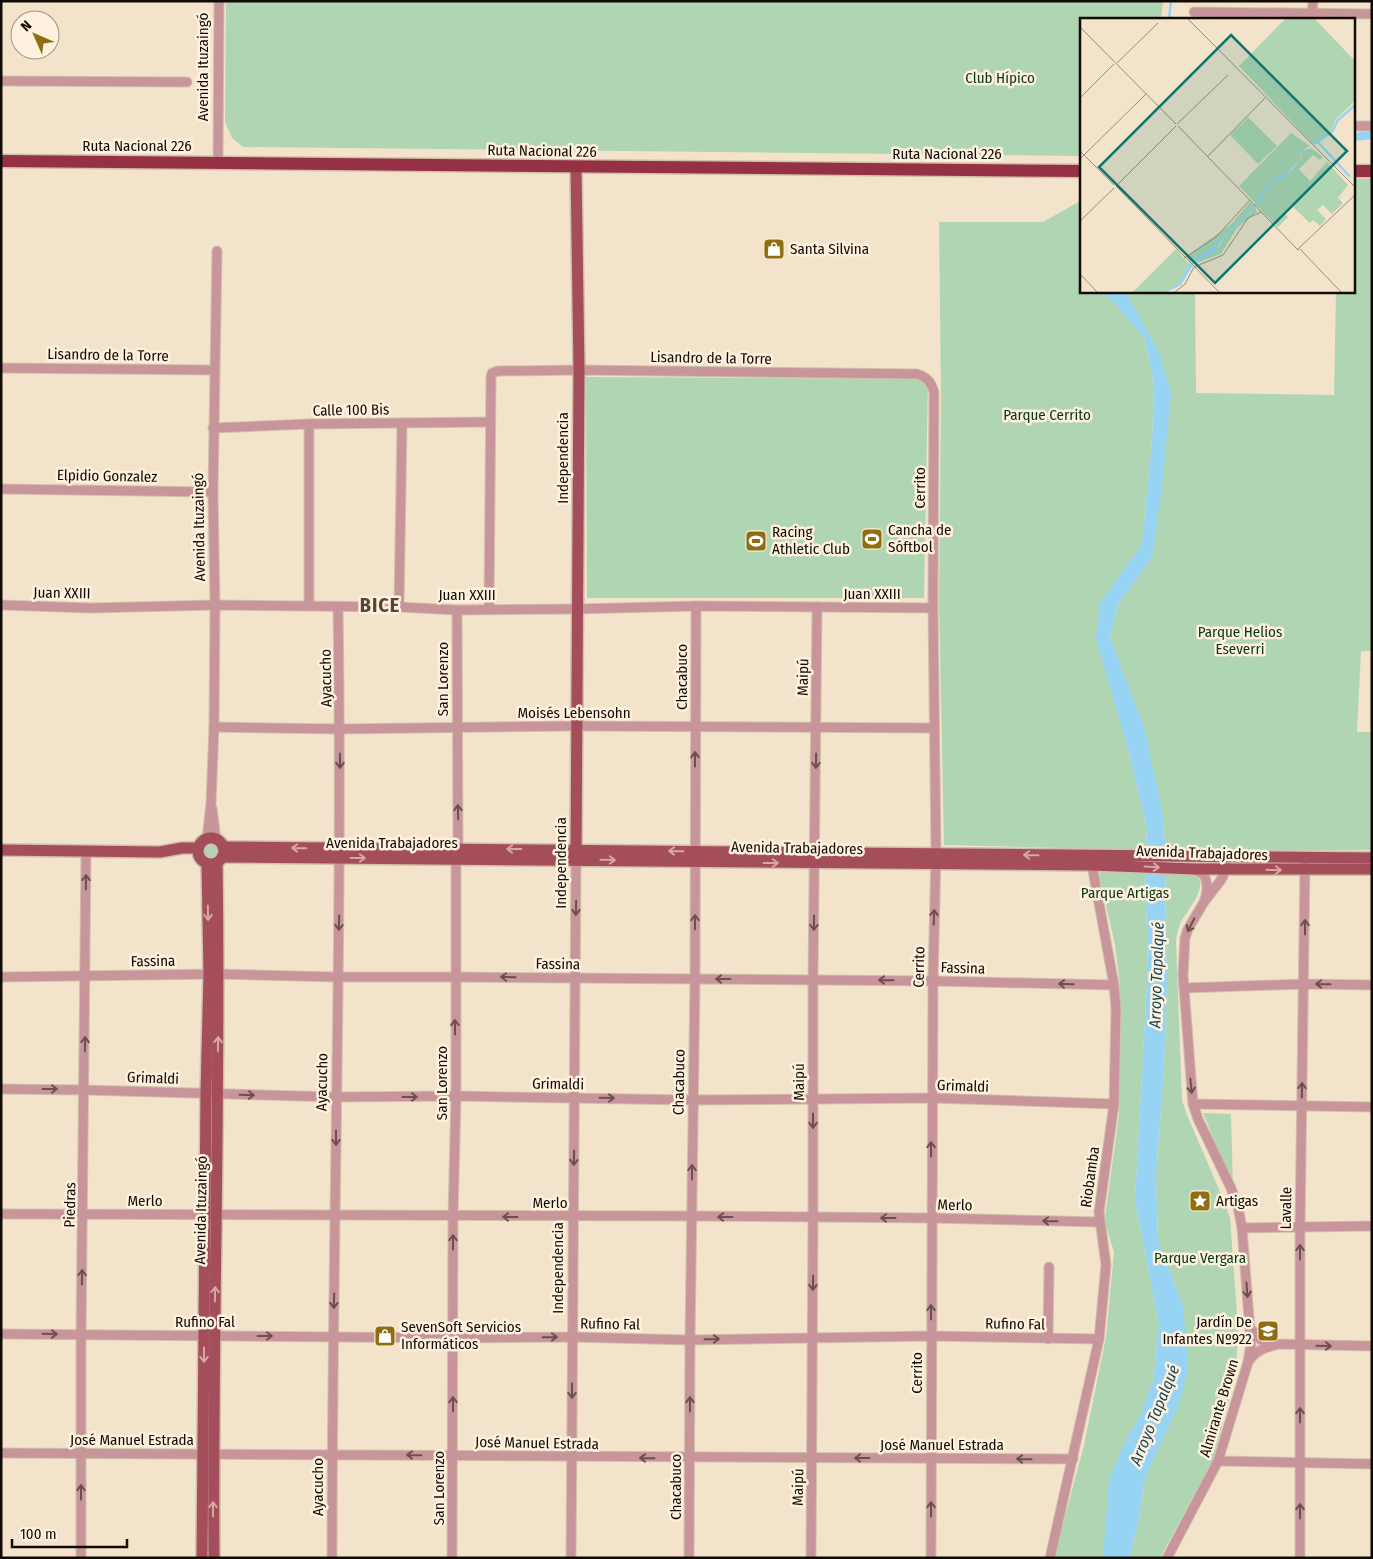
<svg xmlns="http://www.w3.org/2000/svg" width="1373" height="1559" font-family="'Fira Sans Condensed',sans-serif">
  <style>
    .green { fill: #afd5b2 }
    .water { fill: #97d3f3 }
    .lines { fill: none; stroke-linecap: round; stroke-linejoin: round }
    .stream { stroke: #97d3f3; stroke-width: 2.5 }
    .canal { stroke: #97d3f3; stroke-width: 8 }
    .minor-casing { stroke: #d0c0ab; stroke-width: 11 }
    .major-casing { stroke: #d0c0ab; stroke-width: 14 }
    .highway-casing { stroke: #d0c0ab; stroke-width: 15 }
    .minor { stroke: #c7959a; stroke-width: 9 }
    .major { stroke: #a54e5b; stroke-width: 11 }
    .highway { stroke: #963145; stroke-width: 12 }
    .oneway { stroke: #6c504f }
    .oneway2 { stroke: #d6a8a3 }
    .labels { text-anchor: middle; stroke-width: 5; stroke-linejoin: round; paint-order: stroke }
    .street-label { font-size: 15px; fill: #100b04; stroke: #fff1de }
    .park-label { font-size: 15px; fill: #053912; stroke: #fff1de }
    .poi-label { font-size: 15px; fill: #100b04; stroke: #fff1de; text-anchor: start }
    .water-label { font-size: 16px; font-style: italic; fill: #17485e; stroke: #fff1de }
    .district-label { font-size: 20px; font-weight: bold; letter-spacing: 1px; fill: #554733; stroke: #fff1de }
    .inset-river { fill: none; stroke: #97d3f3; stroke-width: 2.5 }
    .inset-road { fill: none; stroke: #998d7b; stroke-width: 1 }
    .view { fill: #0f766e; fill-opacity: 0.15; stroke: #0f766e; stroke-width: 2.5 }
    .inset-edge { fill: none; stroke: #100b04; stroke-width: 2.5 }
  </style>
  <rect width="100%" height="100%" fill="#f4e3cb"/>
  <g class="green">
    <polygon points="226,1 1163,1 1161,19 1082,19 1082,156 243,147 232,138 225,122"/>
    <polygon points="1354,179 1372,179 1372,651 1361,651 1357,732 1372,732 1372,850 1166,851 1162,810 1110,638 1118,604 1152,558 1158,350 1125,291 1195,291 1196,393 1334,395 1336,291 1354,291"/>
    <polygon points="1082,200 1082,291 1103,291 1145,338 1154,385 1152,440 1142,544 1100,603 1126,742 1147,828 1146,850 944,845 939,602 941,393 939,222 1043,222"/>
    <polygon points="586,377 928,379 924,598 587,598"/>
    <circle cx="211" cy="851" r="8"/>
    <polygon points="1105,869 1145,871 1148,965 1135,1200 1159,1326 1153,1381 1140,1416 1126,1439 1103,1558 1054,1558 1084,1445 1106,1337 1114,1252 1106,1226 1105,1217 1119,1115 1120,986 1115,945 1099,874"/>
    <path d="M1165,872C1173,872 1185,871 1193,874C1214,882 1184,914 1180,924C1178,929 1177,934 1176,940L1182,1100L1187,1115L1224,1201L1230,1218L1238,1328L1236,1373L1213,1460L1160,1558H1129L1138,1524L1145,1478L1180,1402L1183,1306L1158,1239L1156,1175L1164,1068L1167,986Z"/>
    <polygon points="1203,1113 1231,1114 1233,1187"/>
  </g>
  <polygon class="water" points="1103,291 1125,291 1158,350 1171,392 1162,488 1152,558 1118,604 1110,638 1145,730 1162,810 1166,851 1165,872 1167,986 1164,1068 1156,1175 1158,1239 1183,1306 1188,1367 1180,1402 1145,1478 1138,1524 1129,1558 1103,1558 1109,1480 1126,1439 1140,1416 1153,1381 1159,1326 1135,1200 1148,965 1145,871 1147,828 1126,742 1096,639 1100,603 1142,544 1152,440 1154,385 1145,338"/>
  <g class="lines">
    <polyline class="stream" points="1169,19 1171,1"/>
    <polyline class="canal" points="1354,137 1372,135"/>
    <g class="minor-casing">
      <g id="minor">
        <polyline points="1194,12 1372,14"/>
        <polyline points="1312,19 1313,1"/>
        <polyline points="1,81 187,82"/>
        <polyline points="1354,126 1372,126"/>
        <polyline points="218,163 219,1"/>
        <polyline points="1,368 214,370"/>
        <polyline points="309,424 309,606"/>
        <polyline points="213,428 309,424 490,422"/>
        <polyline points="1,489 213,492"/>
        <polyline points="1,605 91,608 215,605 399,607 457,610 577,609 696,606 933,608"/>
        <polyline points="399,607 402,423"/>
        <path d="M489,609L491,377L492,373L498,371L579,370L917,374C927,377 931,382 934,392L933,608L936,853L933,981L931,1558"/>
        <polyline points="214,727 340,729 576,726 934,728"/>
        <polyline points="212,808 216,840"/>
        <polyline points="207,839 211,803 214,727 215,605 213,492 217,251"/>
        <path d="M1194,869L1204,875C1208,884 1208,889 1205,899"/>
        <polyline points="1,977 219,974 338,977 455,977 933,981 1114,985"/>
        <polyline points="1184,988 1305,984 1372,985"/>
        <polyline points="1,1089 84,1090 336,1097 456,1096 692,1100 932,1098 1114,1104"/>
        <polyline points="1193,1104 1372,1107"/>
        <polyline points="1,1214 692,1216 931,1218 1099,1222"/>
        <polyline points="1242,1228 1372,1226"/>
        <polyline points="1250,1328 1261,1340 1275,1344 1372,1346"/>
        <polyline points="1,1334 453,1338 573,1337 690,1340 931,1336 1099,1339"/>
        <polyline points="1048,1339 1049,1267"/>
        <path d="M1249,1361C1255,1351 1264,1348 1275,1345"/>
        <polyline points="1,1453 1073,1459"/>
        <polyline points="1218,1461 1372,1464"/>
        <polyline points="81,1558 81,1335 86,852"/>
        <path d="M332,1558C332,1241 343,924 338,607"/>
        <polyline points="452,1558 453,1216 456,1096 456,858 458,849 457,610"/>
        <polyline points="571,1558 576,860"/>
        <polyline points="689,1558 690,1340 695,980 696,606"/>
        <polyline points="811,1558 813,1217 813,979 817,607"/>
        <polyline points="1050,1558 1099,1339 1106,1265 1099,1212 1114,1104 1116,1009 1114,985 1091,860"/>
        <polyline points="1167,1558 1218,1461 1248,1362 1251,1344 1242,1228 1238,1207 1231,1188 1198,1119 1193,1104 1183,975 1185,938 1188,929 1204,902 1221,880 1224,874 1227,857"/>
        <polyline points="1300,1558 1300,1228 1305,863"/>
      </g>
    </g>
    <g class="major-casing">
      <g id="major">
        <circle cx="211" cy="851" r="13"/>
        <polyline points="223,847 1372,858"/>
        <polyline points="1,850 160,852 182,848 198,848"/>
        <polyline points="576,856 579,370 576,168"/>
        <polyline points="222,857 1092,865 1194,869 1372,869"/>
        <polyline points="202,1558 206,1093 209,974 207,864"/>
        <path d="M214,1558C212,1326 221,1095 217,863"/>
      </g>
    </g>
    <g class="highway-casing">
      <g id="highway">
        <polyline points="1,161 1082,171"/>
        <polyline points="1354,171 1372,171"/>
      </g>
    </g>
    <use href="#minor" class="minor"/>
    <use href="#major" class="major"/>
    <use href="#highway" class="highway"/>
  </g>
  <defs><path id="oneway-shaft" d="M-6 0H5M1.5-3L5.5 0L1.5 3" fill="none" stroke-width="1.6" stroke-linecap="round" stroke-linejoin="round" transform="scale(1.25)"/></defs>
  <g class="oneway">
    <use href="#oneway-shaft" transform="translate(695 759) rotate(-90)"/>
    <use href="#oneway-shaft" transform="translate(340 761) rotate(90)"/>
    <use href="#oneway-shaft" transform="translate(816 761) rotate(91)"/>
    <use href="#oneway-shaft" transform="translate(458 812) rotate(-91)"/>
    <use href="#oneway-shaft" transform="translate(86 882) rotate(-89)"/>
    <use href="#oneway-shaft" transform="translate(576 908) rotate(91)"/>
    <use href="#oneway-shaft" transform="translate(934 917) rotate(-88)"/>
    <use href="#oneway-shaft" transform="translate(695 922) rotate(-90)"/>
    <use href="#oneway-shaft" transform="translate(339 923) rotate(91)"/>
    <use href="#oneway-shaft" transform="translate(814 923) rotate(91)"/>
    <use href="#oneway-shaft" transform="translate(1191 925) rotate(117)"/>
    <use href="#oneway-shaft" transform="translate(1305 927) rotate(-90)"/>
    <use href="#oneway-shaft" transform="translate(508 977) rotate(-179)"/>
    <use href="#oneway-shaft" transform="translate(723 979) rotate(180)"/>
    <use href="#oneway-shaft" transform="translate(886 980) rotate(-179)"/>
    <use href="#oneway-shaft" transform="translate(1066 984) rotate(-178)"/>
    <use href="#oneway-shaft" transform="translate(1323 984) rotate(-179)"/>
    <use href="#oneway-shaft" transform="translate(455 1027) rotate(-91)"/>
    <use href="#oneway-shaft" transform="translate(85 1044) rotate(-89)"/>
    <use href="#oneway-shaft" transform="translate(1191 1086) rotate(85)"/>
    <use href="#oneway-shaft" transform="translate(50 1089)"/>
    <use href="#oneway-shaft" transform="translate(1302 1090) rotate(-89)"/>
    <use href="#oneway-shaft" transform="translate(247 1095) rotate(2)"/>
    <use href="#oneway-shaft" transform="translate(410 1097)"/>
    <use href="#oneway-shaft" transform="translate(607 1098) rotate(1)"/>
    <use href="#oneway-shaft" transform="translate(813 1121) rotate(90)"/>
    <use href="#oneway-shaft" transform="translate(336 1138) rotate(90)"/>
    <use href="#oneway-shaft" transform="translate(931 1149) rotate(-90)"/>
    <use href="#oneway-shaft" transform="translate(574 1158) rotate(91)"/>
    <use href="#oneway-shaft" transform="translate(692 1172) rotate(-90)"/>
    <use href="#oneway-shaft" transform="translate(510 1217) rotate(-180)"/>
    <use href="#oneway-shaft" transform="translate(725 1217) rotate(-180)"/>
    <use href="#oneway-shaft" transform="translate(888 1218) rotate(-180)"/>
    <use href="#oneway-shaft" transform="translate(1050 1221) rotate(-179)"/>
    <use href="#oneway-shaft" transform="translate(453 1242) rotate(-90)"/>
    <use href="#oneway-shaft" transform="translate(1300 1252) rotate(-90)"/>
    <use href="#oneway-shaft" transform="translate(82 1277) rotate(-89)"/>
    <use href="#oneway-shaft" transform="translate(813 1283) rotate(91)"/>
    <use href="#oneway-shaft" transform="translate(1247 1290) rotate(86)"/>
    <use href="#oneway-shaft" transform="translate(334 1301) rotate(91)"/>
    <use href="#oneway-shaft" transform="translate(931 1312) rotate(-90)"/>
    <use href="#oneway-shaft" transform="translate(50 1334) rotate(1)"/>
    <use href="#oneway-shaft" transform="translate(265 1336)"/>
    <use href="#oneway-shaft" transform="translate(550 1337) rotate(-1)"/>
    <use href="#oneway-shaft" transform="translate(712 1339) rotate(-1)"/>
    <use href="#oneway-shaft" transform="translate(1324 1346) rotate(1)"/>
    <use href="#oneway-shaft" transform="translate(572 1391) rotate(90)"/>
    <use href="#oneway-shaft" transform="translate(453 1404) rotate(-90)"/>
    <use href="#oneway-shaft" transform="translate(690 1404) rotate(-90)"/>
    <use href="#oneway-shaft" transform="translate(1300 1415) rotate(-90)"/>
    <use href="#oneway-shaft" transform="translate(414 1455) rotate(-179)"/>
    <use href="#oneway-shaft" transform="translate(647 1458) rotate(-179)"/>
    <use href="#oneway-shaft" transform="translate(862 1458) rotate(-180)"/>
    <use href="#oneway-shaft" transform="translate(1024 1459) rotate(-179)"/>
    <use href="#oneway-shaft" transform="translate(81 1492) rotate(-90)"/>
    <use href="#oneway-shaft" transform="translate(931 1509) rotate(-90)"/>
    <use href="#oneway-shaft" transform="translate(1300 1511) rotate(-90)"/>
  </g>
  <g class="oneway2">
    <use href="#oneway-shaft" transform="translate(299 848) rotate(-179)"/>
    <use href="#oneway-shaft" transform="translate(514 849) rotate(-180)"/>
    <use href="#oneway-shaft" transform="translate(676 851) rotate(-179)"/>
    <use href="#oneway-shaft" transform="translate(1031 855) rotate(-179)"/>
    <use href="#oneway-shaft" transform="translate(358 858)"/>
    <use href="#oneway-shaft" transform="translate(608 860) rotate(1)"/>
    <use href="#oneway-shaft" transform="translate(771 863)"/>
    <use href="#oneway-shaft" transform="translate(1152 867) rotate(3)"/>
    <use href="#oneway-shaft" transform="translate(1274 870) rotate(1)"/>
    <use href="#oneway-shaft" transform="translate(208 913) rotate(89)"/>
    <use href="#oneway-shaft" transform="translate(218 1044) rotate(-89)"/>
    <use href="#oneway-shaft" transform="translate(215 1294) rotate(-89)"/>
    <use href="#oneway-shaft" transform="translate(204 1355) rotate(90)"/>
    <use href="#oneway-shaft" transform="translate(213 1509) rotate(-90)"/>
  </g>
  <defs>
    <g id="shop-square" transform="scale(1.125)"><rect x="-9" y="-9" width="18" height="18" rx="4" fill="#8f6d12" stroke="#fff1de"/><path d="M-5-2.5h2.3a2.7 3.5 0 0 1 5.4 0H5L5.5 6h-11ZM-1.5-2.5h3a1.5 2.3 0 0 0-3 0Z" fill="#fff"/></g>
    <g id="stadium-square" transform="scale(1.125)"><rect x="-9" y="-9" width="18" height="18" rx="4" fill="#8f6d12" stroke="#fff1de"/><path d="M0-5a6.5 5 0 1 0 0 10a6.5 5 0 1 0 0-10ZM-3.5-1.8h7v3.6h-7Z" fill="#fff"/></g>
    <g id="sight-square" transform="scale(1.125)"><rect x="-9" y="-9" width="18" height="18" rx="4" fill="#8f6d12" stroke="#fff1de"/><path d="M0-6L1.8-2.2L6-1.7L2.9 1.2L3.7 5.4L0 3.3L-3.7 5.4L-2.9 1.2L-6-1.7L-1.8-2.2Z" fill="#fff"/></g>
    <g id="school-square" transform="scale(1.125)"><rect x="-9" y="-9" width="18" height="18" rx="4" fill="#8f6d12" stroke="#fff1de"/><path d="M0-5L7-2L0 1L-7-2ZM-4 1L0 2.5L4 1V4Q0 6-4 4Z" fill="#fff"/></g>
  </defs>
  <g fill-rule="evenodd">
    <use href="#shop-square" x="774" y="249"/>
    <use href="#stadium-square" x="872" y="539"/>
    <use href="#stadium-square" x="756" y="541"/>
    <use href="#sight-square" x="1200" y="1201"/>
    <use href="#school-square" x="1268" y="1331"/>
    <use href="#shop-square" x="385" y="1336"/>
  </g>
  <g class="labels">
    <g class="street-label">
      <text transform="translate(203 67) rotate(-90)" y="5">Avenida Ituzaingó</text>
      <text x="137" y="151">Ruta Nacional 226</text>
      <text transform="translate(542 151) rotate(1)" y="5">Ruta Nacional 226</text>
      <text x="947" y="159">Ruta Nacional 226</text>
      <text transform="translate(108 355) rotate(1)" y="5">Lisandro de la Torre</text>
      <text transform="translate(711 358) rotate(1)" y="5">Lisandro de la Torre</text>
      <text transform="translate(351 410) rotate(-1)" y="5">Calle 100 Bis</text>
      <text transform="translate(563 458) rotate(-90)" y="5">Independencia</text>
      <text transform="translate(107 476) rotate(1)" y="5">Elpidio Gonzalez</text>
      <text transform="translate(920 488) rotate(-90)" y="5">Cerrito</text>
      <text transform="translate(199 527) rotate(-91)" y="5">Avenida Ituzaingó</text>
      <text transform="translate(62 593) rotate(1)" y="5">Juan XXIII</text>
      <text x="872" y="599">Juan XXIII</text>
      <text x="467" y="600">Juan XXIII</text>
      <text transform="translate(682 677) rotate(-90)" y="5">Chacabuco</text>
      <text transform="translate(803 677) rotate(-89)" y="5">Maipú</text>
      <text transform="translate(326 678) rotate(-91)" y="5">Ayacucho</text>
      <text transform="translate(443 679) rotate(-90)" y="5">San Lorenzo</text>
      <text x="574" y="718">Moisés Lebensohn</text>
      <text x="392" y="848">Avenida Trabajadores</text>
      <text transform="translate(797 848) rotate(1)" y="5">Avenida Trabajadores</text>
      <text transform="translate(1202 853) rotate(2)" y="5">Avenida Trabajadores</text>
      <text transform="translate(561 863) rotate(-90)" y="5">Independencia</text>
      <text transform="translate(153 961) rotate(-1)" y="5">Fassina</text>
      <text transform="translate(558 964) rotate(1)" y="5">Fassina</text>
      <text transform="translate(919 967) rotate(-89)" y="5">Cerrito</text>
      <text transform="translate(963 968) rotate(2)" y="5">Fassina</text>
      <text transform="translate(153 1078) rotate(2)" y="5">Grimaldi</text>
      <text transform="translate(322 1082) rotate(-89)" y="5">Ayacucho</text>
      <text transform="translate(679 1082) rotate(-89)" y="5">Chacabuco</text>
      <text transform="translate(799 1082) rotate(-90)" y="5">Maipú</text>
      <text transform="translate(442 1083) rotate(-90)" y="5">San Lorenzo</text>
      <text transform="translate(558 1084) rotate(1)" y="5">Grimaldi</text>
      <text transform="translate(963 1086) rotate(2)" y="5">Grimaldi</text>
      <text transform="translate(1090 1177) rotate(-82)" y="5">Riobamba</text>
      <text x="145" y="1206">Merlo</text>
      <text x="550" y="1208">Merlo</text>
      <text transform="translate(70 1205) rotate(-89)" y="5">Piedras</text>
      <text transform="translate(955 1205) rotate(1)" y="5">Merlo</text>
      <text transform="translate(1286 1208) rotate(-89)" y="5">Lavalle</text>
      <text transform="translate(201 1210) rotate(-89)" y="5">Avenida Ituzaingó</text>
      <text transform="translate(558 1268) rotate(-90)" y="5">Independencia</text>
      <text x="205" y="1327">Rufino Fal</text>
      <text transform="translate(610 1324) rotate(1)" y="5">Rufino Fal</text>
      <text transform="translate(1015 1324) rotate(1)" y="5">Rufino Fal</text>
      <text transform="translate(917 1373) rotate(-90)" y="5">Cerrito</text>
      <text transform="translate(1219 1408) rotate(-73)" y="5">Almirante Brown</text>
      <text x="132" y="1445">José Manuel Estrada</text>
      <text transform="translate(537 1443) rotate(1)" y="5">José Manuel Estrada</text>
      <text x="942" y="1450">José Manuel Estrada</text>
      <text transform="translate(318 1487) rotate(-90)" y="5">Ayacucho</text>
      <text transform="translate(676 1487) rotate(-90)" y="5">Chacabuco</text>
      <text transform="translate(798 1487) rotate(-89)" y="5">Maipú</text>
      <text transform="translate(439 1488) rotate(-90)" y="5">San Lorenzo</text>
    </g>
    <g class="park-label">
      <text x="1000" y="83">Club Hípico</text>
      <text x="1047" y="420">Parque Cerrito</text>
      <text x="1240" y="637">Parque Helios<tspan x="1240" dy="17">Eseverri</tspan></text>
      <text x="1125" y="898">Parque Artigas</text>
      <text x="1200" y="1263">Parque Vergara</text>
    </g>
    <g class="poi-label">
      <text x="790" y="254">Santa Silvina</text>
      <text x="888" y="535">Cancha de<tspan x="888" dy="17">Sóftbol</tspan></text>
      <text x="772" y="537">Racing<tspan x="772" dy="17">Athletic Club</tspan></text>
      <text x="1216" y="1206">Artigas</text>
      <text x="1252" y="1327" text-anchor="end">Jardín De<tspan x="1252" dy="17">Infantes Nº922</tspan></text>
      <text x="401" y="1332">SevenSoft Servicios<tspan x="401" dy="17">Informáticos</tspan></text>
    </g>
    <g class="water-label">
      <text transform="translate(1156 975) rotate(-88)" y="6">Arroyo Tapalqué</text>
      <text transform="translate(1154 1415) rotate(-68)" y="6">Arroyo Tapalqué</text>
    </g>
    <g class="district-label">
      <text x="380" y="612">BICE</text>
    </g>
  </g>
  <g transform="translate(1080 18)">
    <rect width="275" height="275" fill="#f4e3cb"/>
    <path d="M206,0H234L275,43V83L256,101L250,115L233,126L159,48ZM168,99L197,128L178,146L150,117ZM211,115L230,128L220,133V142L222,133L231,130L243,139L240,142L233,137L219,151L230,163L247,144L268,167L258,180L263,185L252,196L243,187L237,192L246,201L240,208L233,202L230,205L211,187L204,194L208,199L198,209L177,188L190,165L201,162L216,149L219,143L201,160L193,161L176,186L159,168ZM170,184L174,188L136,227L110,244L106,239L151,206ZM175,189L177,194L157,210L141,236L113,246L140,228L144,220ZM96,231L110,247L99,265L85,275H52Z" fill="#afd5b2"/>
    <path d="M230,128L222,133L216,149L201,162L190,165L180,184L144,220L135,233L115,244L101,267L85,275L99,265L110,244L136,227L177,184L189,164L211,152L219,143L220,133Z" fill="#97d3f3"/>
    <path class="inset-river" d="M238,124L270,159M234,126L252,114L258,102L275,87"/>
    <path class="inset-road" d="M107,0L275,169M0,9L96,106M37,45L78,5M0,80L34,46M97,106L148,57M98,108L218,232L219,230M0,133L34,167M127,139L185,80M0,141L66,76M36,168L140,275M36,168L96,108M0,203L34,170M219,230L275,177M220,231L262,275M104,240L136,219L170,182M0,256L18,275M94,275L105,266L114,249L143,237L168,200L181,194"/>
    <path class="view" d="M151,17L267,133L135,265L19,149Z"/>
    <rect width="275" height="275" class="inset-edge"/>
  </g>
  <rect width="1373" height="1559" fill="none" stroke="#100b04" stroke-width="5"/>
  <g transform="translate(35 35) rotate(315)"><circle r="24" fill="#fff1de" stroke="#9f9587"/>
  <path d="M0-4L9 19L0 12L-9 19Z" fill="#8f6d12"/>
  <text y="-8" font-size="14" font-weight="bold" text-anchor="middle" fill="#100b04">N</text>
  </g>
  <path d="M12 1539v8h115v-8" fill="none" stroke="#100b04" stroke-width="2.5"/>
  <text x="20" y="1539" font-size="15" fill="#100b04" stroke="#fff1de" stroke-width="4" paint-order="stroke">100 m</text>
</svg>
